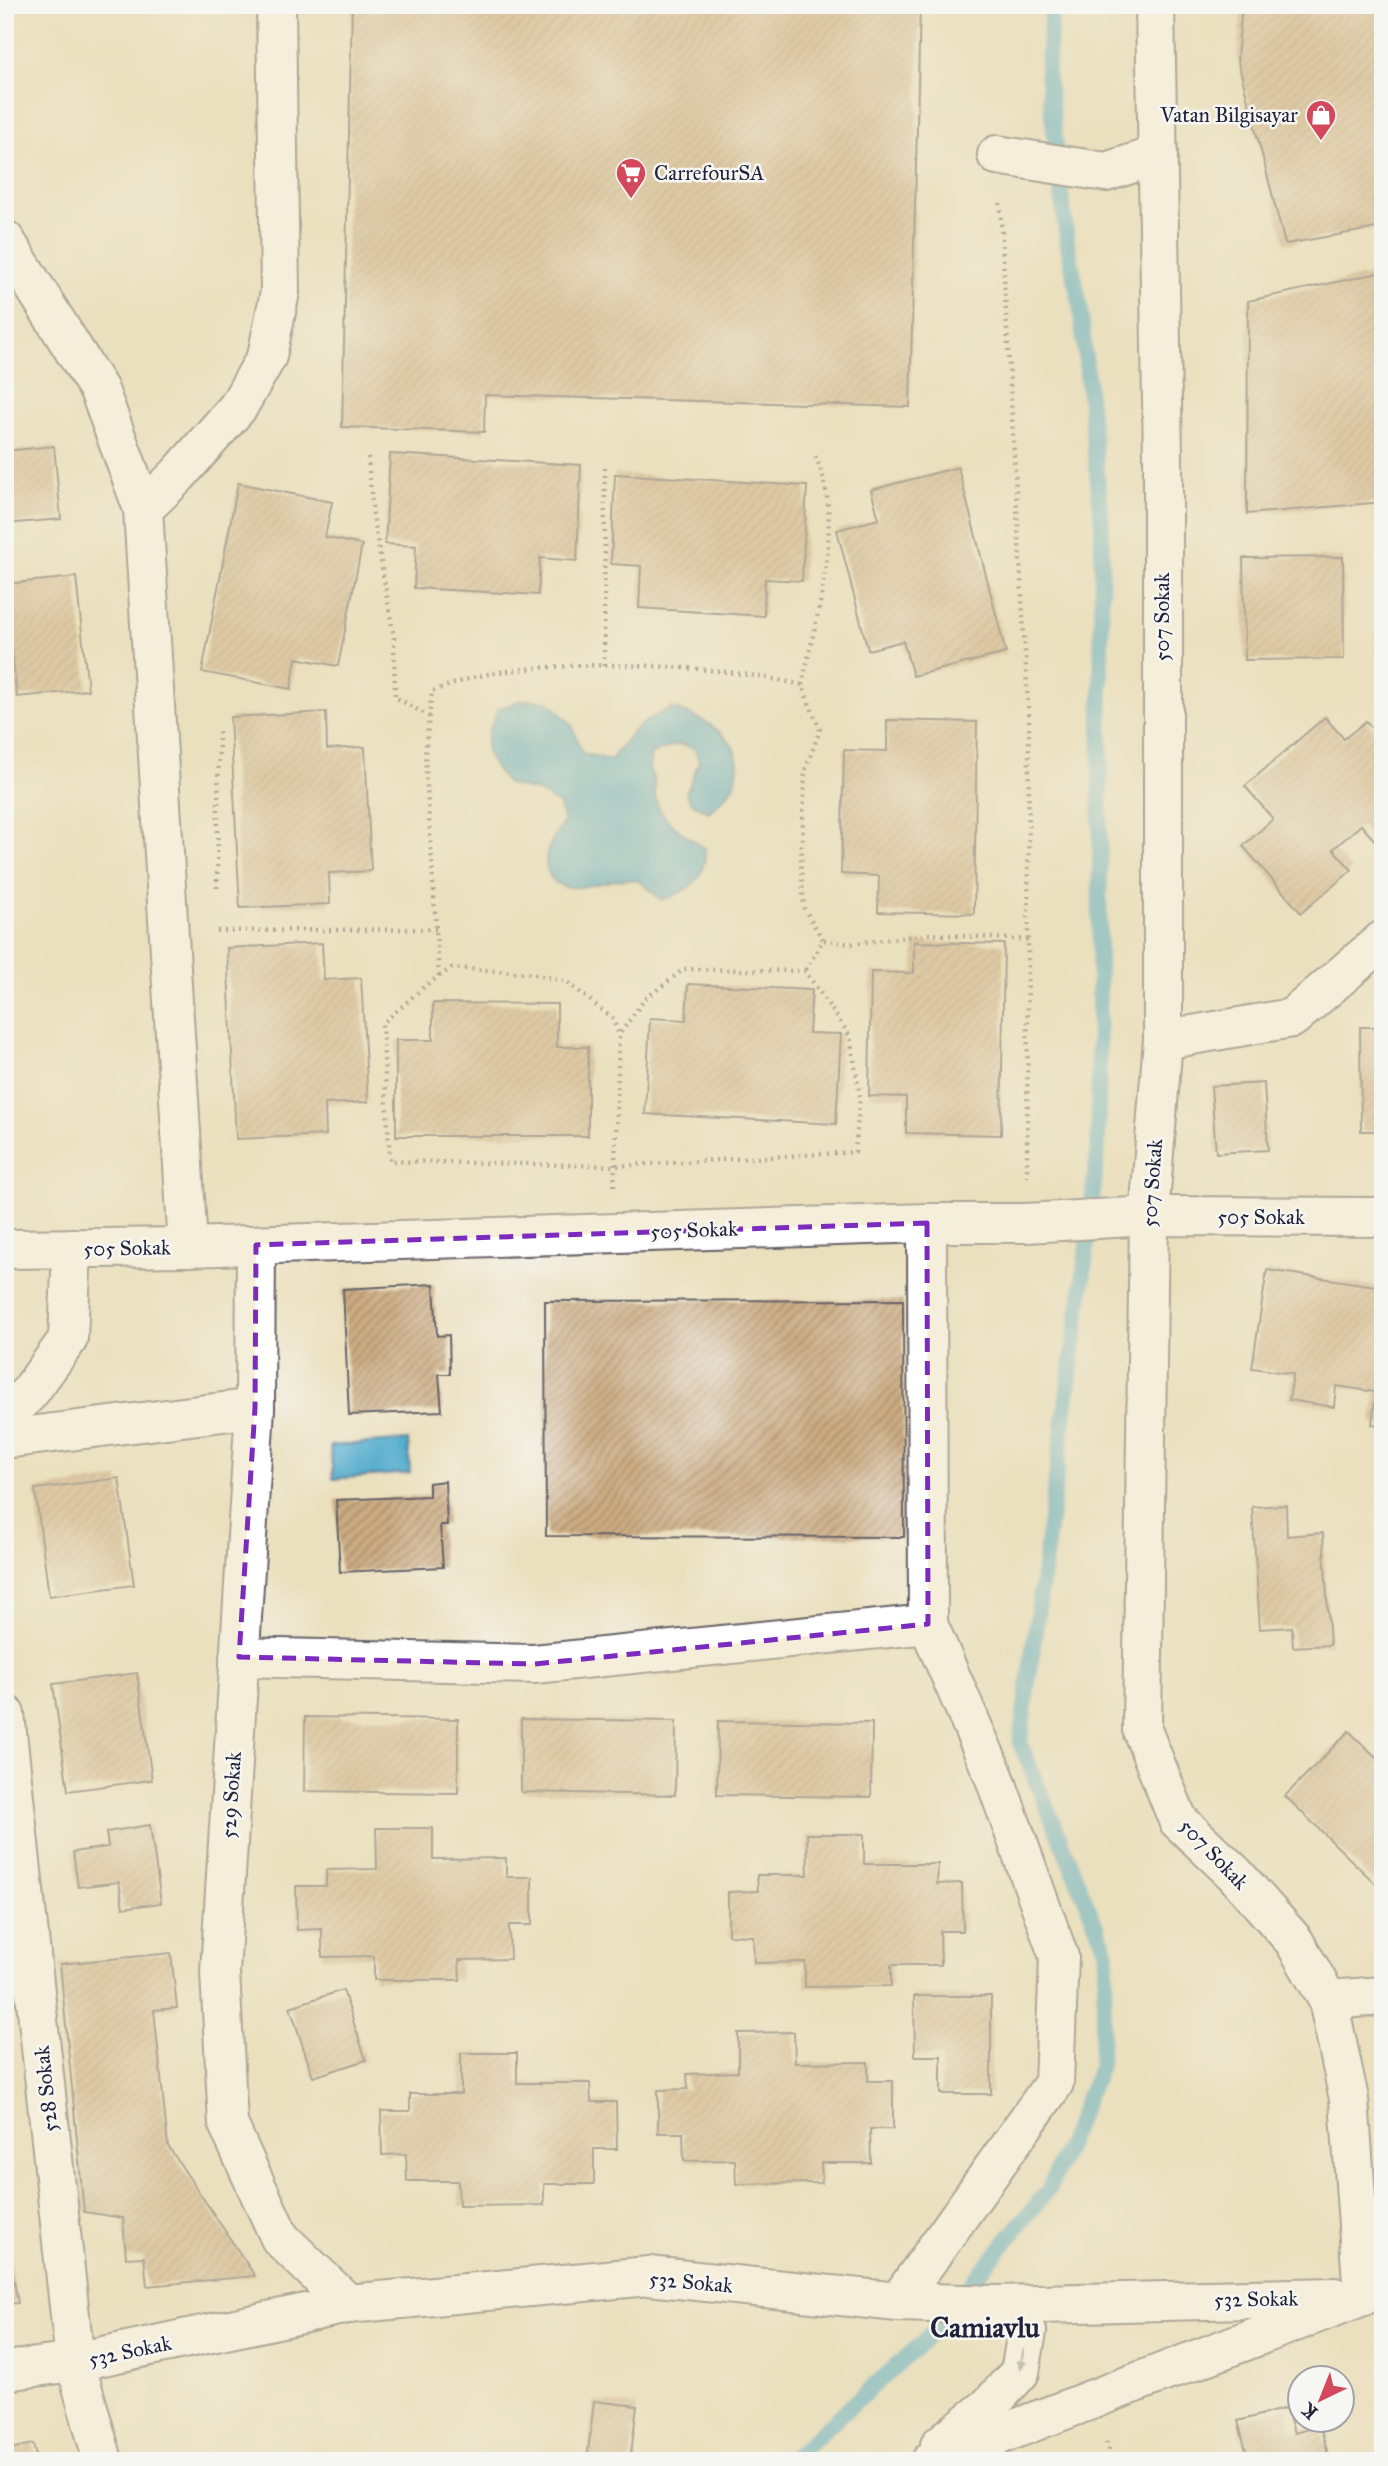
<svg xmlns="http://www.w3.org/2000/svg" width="1388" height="2466" font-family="'IM FELL Great Primer',serif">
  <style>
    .water { fill: #4da9cb; stroke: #386683; stroke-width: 2 }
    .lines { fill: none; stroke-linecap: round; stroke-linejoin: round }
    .stream { stroke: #4da9cb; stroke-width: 16 }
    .building { fill: url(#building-hatch) }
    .minor-casing { stroke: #686469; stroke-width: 42 }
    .path { stroke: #686469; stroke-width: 4.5; stroke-dasharray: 2 5; stroke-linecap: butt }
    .minor { stroke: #fff; stroke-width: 38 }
    .oneway { fill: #9c9ca7 }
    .marked { fill: none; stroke: #7b2cbf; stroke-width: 5; stroke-dasharray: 14 9; stroke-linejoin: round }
    .labels { text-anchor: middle; stroke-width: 5; stroke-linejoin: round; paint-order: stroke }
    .poi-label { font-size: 21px; fill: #22223b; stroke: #f6f6f2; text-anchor: end }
    .street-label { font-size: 21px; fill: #22223b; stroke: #f6f6f2 }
    .district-label { font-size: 28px; font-weight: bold; fill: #22223b; stroke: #f6f6f2 }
  </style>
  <defs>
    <pattern id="building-hatch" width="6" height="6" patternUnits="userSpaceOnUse" patternTransform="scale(1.75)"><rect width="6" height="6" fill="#ccac82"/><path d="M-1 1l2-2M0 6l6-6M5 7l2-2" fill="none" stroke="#a58c6c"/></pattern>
  </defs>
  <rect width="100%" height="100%" fill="#f6f6f2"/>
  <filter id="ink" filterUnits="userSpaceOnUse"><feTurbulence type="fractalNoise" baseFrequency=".0143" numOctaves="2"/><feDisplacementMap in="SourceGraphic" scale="14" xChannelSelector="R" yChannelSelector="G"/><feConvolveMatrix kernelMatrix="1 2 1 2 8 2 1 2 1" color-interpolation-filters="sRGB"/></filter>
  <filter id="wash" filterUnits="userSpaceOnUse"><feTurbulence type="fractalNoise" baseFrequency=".00686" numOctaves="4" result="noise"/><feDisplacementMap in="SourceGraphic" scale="28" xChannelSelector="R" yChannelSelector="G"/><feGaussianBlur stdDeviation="1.57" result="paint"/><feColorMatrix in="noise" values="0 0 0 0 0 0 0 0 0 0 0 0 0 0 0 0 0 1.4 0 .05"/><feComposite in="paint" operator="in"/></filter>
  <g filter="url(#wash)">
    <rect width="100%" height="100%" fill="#ebe0be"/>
    <g class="water">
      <polygon points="1379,574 1383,575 1383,651 1378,651"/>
      <path d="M521,700L548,701L572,725L582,753L611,760C633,729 637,724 672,708C706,719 755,743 732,788C728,796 716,805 709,812L692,803L686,794L699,761L694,748L677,744L651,754L649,770C656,780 654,784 655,796C659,821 686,835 705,848C707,879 689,892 661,900C653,893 644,882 635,880C609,874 562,905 548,872C541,854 554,836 564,822L559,804L536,791L507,784C481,750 481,748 498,709Z"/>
      <polygon points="408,1440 410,1473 333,1479 330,1446"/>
    </g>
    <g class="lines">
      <polyline class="stream" points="789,2461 923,2342 1049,2189 1100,2067 1107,1952 1020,1743 1084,1272 1098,1149 1102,523 1080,305 1067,241 1047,72 1052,5"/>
    </g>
    <g id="blocks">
      <g class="building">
        <polygon points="352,5 920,5 910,407 485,395 484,432 342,427"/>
        <polygon points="1242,5 1383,5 1383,227 1285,244 1237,58"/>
        <polygon points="1383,272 1383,502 1247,514 1248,301"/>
        <polygon points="54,446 61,519 5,524 5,451"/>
        <polygon points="390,454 581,465 577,561 540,558 538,595 414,588 416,546 385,544"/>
        <polygon points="958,467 1006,653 913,676 903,641 868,650 837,530 879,519 871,490"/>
        <polygon points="615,474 807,486 802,581 765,579 764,616 639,608 641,566 611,564"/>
        <polygon points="238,483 332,502 325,537 362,545 338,666 296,658 291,689 202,672"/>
        <polygon points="1343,557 1344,659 1245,660 1243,558"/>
        <polygon points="76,577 88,690 17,697 5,584"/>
        <polygon points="326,712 327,749 365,747 371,871 329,873 330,904 240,908 230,717"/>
        <polygon points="1325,717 1344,739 1366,721 1383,741 1383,837 1376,842 1361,825 1333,849 1352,870 1301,913 1243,846 1273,819 1245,786"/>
        <polygon points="887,720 977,722 974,914 878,912 879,876 841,874 844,750 887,751"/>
        <polygon points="914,942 1004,944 1001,1135 906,1133 906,1097 869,1096 871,972 914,973"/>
        <polygon points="322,943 324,980 361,978 368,1102 325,1104 326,1135 236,1139 227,948"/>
        <polygon points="688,984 812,990 809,1033 841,1034 836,1124 645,1114 650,1018 686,1020"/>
        <polygon points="433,1003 557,1004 557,1047 588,1047 588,1136 396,1136 396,1040 433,1040"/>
        <polygon points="1360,1027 1383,1027 1383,1131 1361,1131"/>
        <polygon points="1264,1083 1268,1150 1216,1153 1211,1086"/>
        <polygon points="1267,1270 1383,1287 1383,1425 1372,1424 1376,1392 1336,1386 1334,1407 1289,1400 1293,1374 1252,1368"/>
        <polygon points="434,1284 437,1336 449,1335 450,1374 439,1374 442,1411 349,1415 343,1289"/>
        <polygon points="903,1300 904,1537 546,1536 545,1301"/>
        <polygon points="119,1478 134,1585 49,1596 35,1489"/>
        <polygon points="445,1481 447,1525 440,1525 443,1567 340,1572 336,1500 429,1496 429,1483"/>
        <polygon points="1286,1505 1287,1536 1323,1533 1330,1645 1293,1647 1292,1627 1260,1629 1252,1507"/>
        <polygon points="137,1673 152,1780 68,1791 53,1684"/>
        <polygon points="305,1717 458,1719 458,1793 304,1791"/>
        <polygon points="521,1719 676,1721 675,1795 521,1792"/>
        <polygon points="718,1721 872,1723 871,1797 717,1795"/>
        <polygon points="1349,1731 1383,1764 1383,1891 1285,1796"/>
        <polygon points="150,1825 161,1903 123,1908 119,1882 78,1887 73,1852 108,1847 106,1832"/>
        <polygon points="376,1828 433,1828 433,1859 506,1858 506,1877 532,1877 532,1925 509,1925 510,1959 459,1960 460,1980 374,1980 374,1956 322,1957 322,1929 297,1930 296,1886 326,1886 326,1870 377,1869"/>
        <polygon points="807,1834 864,1834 864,1864 938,1864 937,1884 962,1883 963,1931 940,1931 941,1965 891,1965 891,1986 805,1987 805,1962 754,1963 753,1936 728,1935 728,1892 758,1891 757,1875 808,1875"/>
        <polygon points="171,1953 177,2008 154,2010 168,2146 255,2276 147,2286 144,2257 126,2258 123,2218 84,2212 60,1964"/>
        <polygon points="343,1990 366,2060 313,2077 290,2007"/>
        <polygon points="914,1996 991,1996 991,2094 941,2094 941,2056 915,2056"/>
        <polygon points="794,2032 795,2063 868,2062 868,2081 893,2081 893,2129 870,2129 871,2163 821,2163 822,2183 736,2184 735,2160 684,2161 683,2133 658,2133 658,2090 688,2089 687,2074 738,2072 738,2033"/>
        <polygon points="461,2053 517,2053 517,2083 590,2083 591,2102 616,2102 617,2149 594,2149 594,2184 544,2184 544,2205 459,2206 458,2181 407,2181 406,2154 382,2155 381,2111 410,2111 410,2094 461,2094"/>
        <polygon points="5,2231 18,2303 5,2304"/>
        <polygon points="594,2401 637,2406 630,2461 587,2461"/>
        <polygon points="1287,2408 1294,2433 1320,2426 1330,2461 1225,2461 1247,2454 1238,2421"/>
        <polygon points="33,2444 37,2461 5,2461 5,2450"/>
      </g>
    </g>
  </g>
  <g filter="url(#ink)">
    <use href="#blocks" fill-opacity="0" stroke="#686469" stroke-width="2"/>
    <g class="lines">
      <g class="minor-casing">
        <g id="minor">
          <polyline points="997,155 1106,172 1158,155"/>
          <polyline points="5,240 99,390 143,509 188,1247"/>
          <polyline points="143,509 177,476 238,407 267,356 280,292 276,5"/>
          <polyline points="1163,1040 1292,1018 1383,940"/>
          <polyline points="256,1245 255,1408 220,1972 228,2124 280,2238 348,2304"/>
          <polyline points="5,1249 188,1247 927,1223 1026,1223 1149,1216 1383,1217"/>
          <polyline points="5,1415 29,1393 68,1339 72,1248"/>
          <polyline points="5,1439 255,1408"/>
          <polyline points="239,1657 534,1664 928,1624"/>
          <polyline points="5,1714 75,2362 103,2461"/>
          <polyline points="1328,2000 1383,1996"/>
          <polyline points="898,2302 1054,2083 1059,1957 994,1776 928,1624 927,1223"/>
          <polyline points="5,2371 75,2362 348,2304 649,2276 898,2302 996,2305 1334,2297"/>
          <polyline points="940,2445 988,2407 1020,2372 1027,2332 996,2305"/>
          <polyline points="931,2461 1363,2296 1349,2099 1328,2000 1294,1941 1235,1874 1178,1820 1142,1730 1149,1216 1163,1040 1163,458 1155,5"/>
        </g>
      </g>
      <g class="path">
        <polyline points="1000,203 1029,723 1027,1177"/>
        <polyline points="368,457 373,515 394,638 395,697 430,717"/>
        <polyline points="604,666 605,467"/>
        <path d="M802,685C816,619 847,516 814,454"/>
        <polyline points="217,888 219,730"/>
        <polyline points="217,931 436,929"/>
        <polyline points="824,940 850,944 931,934 1028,940"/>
        <path d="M439,976L425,755L432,691C452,685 473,676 494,673C587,659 711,664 802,685L820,730L805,771L801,868L804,908L823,940L805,971"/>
        <polyline points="614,1186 615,1166 619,1035 644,1000 684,969 805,971 850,1036 860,1096 855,1152 615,1166 390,1161 382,1024 426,985 452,968 527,973 566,981 613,1019 619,1035"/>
        <polyline points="1106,2442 1114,2461"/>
      </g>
      <use href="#minor" class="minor"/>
    </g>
    <defs><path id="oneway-solid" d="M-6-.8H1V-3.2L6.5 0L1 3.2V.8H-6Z" transform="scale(1.75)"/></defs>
    <use class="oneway" href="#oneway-solid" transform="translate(1022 2359) rotate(100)"/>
  </g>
  <path d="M0 0H1388V2466H0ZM927,1223L928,1624L534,1664L239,1657L255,1408L256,1245Z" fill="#ebe0be" fill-opacity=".55" fill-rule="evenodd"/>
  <path class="marked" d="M927,1223L928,1624L534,1664L239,1657L255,1408L256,1245Z"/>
  <defs>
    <g id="shop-pin" transform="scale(1.575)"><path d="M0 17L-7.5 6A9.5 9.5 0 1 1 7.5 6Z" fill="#d1495b" stroke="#f6f6f2"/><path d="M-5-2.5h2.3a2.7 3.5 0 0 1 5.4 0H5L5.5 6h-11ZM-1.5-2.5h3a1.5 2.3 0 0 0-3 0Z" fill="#fff"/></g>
    <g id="supermarket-pin" transform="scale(1.575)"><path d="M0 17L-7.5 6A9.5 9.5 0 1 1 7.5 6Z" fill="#d1495b" stroke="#f6f6f2"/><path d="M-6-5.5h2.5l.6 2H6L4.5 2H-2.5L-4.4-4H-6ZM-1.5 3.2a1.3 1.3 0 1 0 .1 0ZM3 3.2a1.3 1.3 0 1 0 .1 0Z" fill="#fff"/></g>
  </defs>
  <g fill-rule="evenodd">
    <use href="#shop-pin" x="1321" y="115"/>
    <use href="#supermarket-pin" x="631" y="173"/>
  </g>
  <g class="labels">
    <g class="poi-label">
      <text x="1298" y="122">Vatan Bilgisayar</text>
      <text x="654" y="180" text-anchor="start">CarrefourSA</text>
    </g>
    <g class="street-label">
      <text transform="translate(1162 617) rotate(-90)" y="7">507 Sokak</text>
      <text transform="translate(1152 1183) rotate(-86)" y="7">507 Sokak</text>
      <text x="1261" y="1224">505 Sokak</text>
      <text transform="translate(694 1230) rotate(-2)" y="7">505 Sokak</text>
      <text transform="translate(127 1248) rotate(-1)" y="7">505 Sokak</text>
      <text transform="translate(231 1795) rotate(-86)" y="7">529 Sokak</text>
      <text transform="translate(1214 1854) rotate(46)" y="7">507 Sokak</text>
      <text transform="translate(46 2089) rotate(-96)" y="7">528 Sokak</text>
      <text transform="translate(691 2282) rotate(5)" y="7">532 Sokak</text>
      <text transform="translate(1256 2299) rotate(-1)" y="7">532 Sokak</text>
      <text transform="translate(130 2351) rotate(-12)" y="7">532 Sokak</text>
    </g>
    <g class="district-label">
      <text x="985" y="2337">Camiavlu</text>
    </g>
  </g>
  <rect width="1388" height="2466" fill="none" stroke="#f6f6f2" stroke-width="28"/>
  <g transform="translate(1321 2399) rotate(223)"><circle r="33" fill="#f6f6f2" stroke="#a1a1a9" stroke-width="2"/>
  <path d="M0-5L12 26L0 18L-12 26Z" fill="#d1495b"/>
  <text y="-10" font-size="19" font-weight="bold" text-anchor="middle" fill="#22223b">K</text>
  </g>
</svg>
